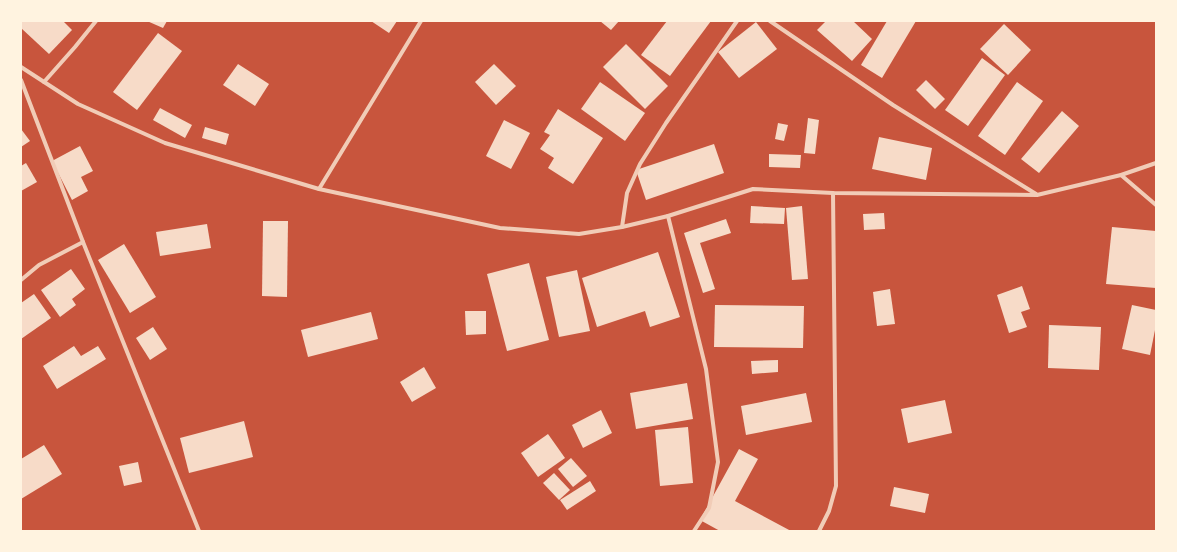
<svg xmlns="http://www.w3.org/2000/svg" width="1177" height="552" font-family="Jost,sans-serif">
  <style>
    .building { fill: #f7dbc8 }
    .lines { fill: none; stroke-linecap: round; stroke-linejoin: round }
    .minor { stroke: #f1ccb7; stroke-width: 4 }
  </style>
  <rect width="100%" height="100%" fill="#c8553d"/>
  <g class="building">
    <polygon points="21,21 63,21 72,30 49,54 21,28"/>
    <polygon points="147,21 167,21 163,28"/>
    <polygon points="371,21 397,21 389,33"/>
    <polygon points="600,21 619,21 611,30"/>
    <polygon points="667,21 711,21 670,76 641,55"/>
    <polygon points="826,21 853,21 872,39 852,61 817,30"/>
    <polygon points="887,21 916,21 882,78 861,65"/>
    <polygon points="756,22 777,49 739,78 718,52"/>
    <polygon points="1004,24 1031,50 1008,75 980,49"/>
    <polygon points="158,33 182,51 137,110 113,92"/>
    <polygon points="626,44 668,86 645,109 603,67"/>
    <polygon points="982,58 1005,75 968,126 945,110"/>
    <polygon points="238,64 269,84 255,106 223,85"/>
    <polygon points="494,64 516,86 496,105 475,82"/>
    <polygon points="926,80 945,99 935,109 916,90"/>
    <polygon points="600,82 645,113 625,141 581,109"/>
    <polygon points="1017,82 1043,101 1005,155 978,136"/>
    <polygon points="160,108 192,125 185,138 153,120"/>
    <polygon points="558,109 603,138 573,184 548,168 554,158 540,149 550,135 544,132"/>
    <polygon points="1062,111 1079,126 1039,173 1021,159"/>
    <polygon points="808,118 819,120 815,154 804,153"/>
    <polygon points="504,120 530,133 511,169 486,156"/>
    <polygon points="778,123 788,125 784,141 775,139"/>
    <polygon points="205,127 229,134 226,145 202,138"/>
    <polygon points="21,129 30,141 21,147"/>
    <polygon points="879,137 932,148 926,180 872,169"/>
    <polygon points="714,144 724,173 646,200 636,170"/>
    <polygon points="80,146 93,171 81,177 88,191 72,200 52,161"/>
    <polygon points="769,154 801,155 800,168 769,167"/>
    <polygon points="26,163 37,182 21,191 21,166"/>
    <polygon points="751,206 785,208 784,224 750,223"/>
    <polygon points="802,206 808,279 792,280 786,208"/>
    <polygon points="884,213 885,229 864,230 863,214"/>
    <polygon points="726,219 731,233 700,243 715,289 703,293 684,233"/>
    <polygon points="263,221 288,221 287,297 262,296"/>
    <polygon points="207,224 211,248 160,256 156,232"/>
    <polygon points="1112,227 1156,231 1156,288 1106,284"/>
    <polygon points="124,244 156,297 130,313 98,260"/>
    <polygon points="658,252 680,317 650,327 645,311 597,327 582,278"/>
    <polygon points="529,263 549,340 507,351 487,274"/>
    <polygon points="71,269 85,289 72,299 76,305 60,317 41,290"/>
    <polygon points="577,270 590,331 559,337 546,277"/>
    <polygon points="1022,286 1030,309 1021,312 1027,327 1009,333 997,295"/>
    <polygon points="890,289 895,324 877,326 873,292"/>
    <polygon points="34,294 51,318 21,339 21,303"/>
    <polygon points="715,305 804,306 803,348 714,347"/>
    <polygon points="1132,305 1156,310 1156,325 1150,355 1122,349"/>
    <polygon points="465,311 486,311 486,334 466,335"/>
    <polygon points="371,312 378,339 308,357 301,330"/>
    <polygon points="1049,325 1101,327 1099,370 1048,368"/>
    <polygon points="153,327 167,349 150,360 136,338"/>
    <polygon points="74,346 81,356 98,346 106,359 57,389 43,366"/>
    <polygon points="778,360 778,372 752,374 751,361"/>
    <polygon points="424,367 436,388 412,402 400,382"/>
    <polygon points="687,383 693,419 636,429 630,393"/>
    <polygon points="806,393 812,422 746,435 741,406"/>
    <polygon points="945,400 952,433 908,443 901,409"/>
    <polygon points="601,410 612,433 583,448 572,425"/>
    <polygon points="244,421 253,457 189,473 180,438"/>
    <polygon points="688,427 693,483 660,486 655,430"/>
    <polygon points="548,434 565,458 538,477 521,453"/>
    <polygon points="44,445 62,474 21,499 21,459"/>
    <polygon points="739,449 758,459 735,501 791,531 720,531 700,520"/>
    <polygon points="571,458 587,476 573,487 558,469"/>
    <polygon points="138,462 142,482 124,486 119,466"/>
    <polygon points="554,473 570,490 559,500 543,483"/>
    <polygon points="590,481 596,491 567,510 560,500"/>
    <polygon points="894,487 929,494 925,513 890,506"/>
  </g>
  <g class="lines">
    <g class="minor">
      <polyline points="770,21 893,105 1036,194"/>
      <polyline points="21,67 78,104 165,143 319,189 500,228 579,234 622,227 668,216 753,189 833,193 1037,195 1121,175 1156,163"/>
      <polyline points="21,80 83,242 39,265 21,280"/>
      <polyline points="44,82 75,47 96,21"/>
      <polyline points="1121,175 1156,205"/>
      <polyline points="319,189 421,21"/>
      <polyline points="668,216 706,369 718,462 709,508 694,531"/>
      <polyline points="622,227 627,193 640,164 666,123 737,21"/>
      <polyline points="83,242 199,531"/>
      <polyline points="819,531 829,511 836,486 833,193"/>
    </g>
  </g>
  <rect width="1177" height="552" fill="none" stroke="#fff3e0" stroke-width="44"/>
</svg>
